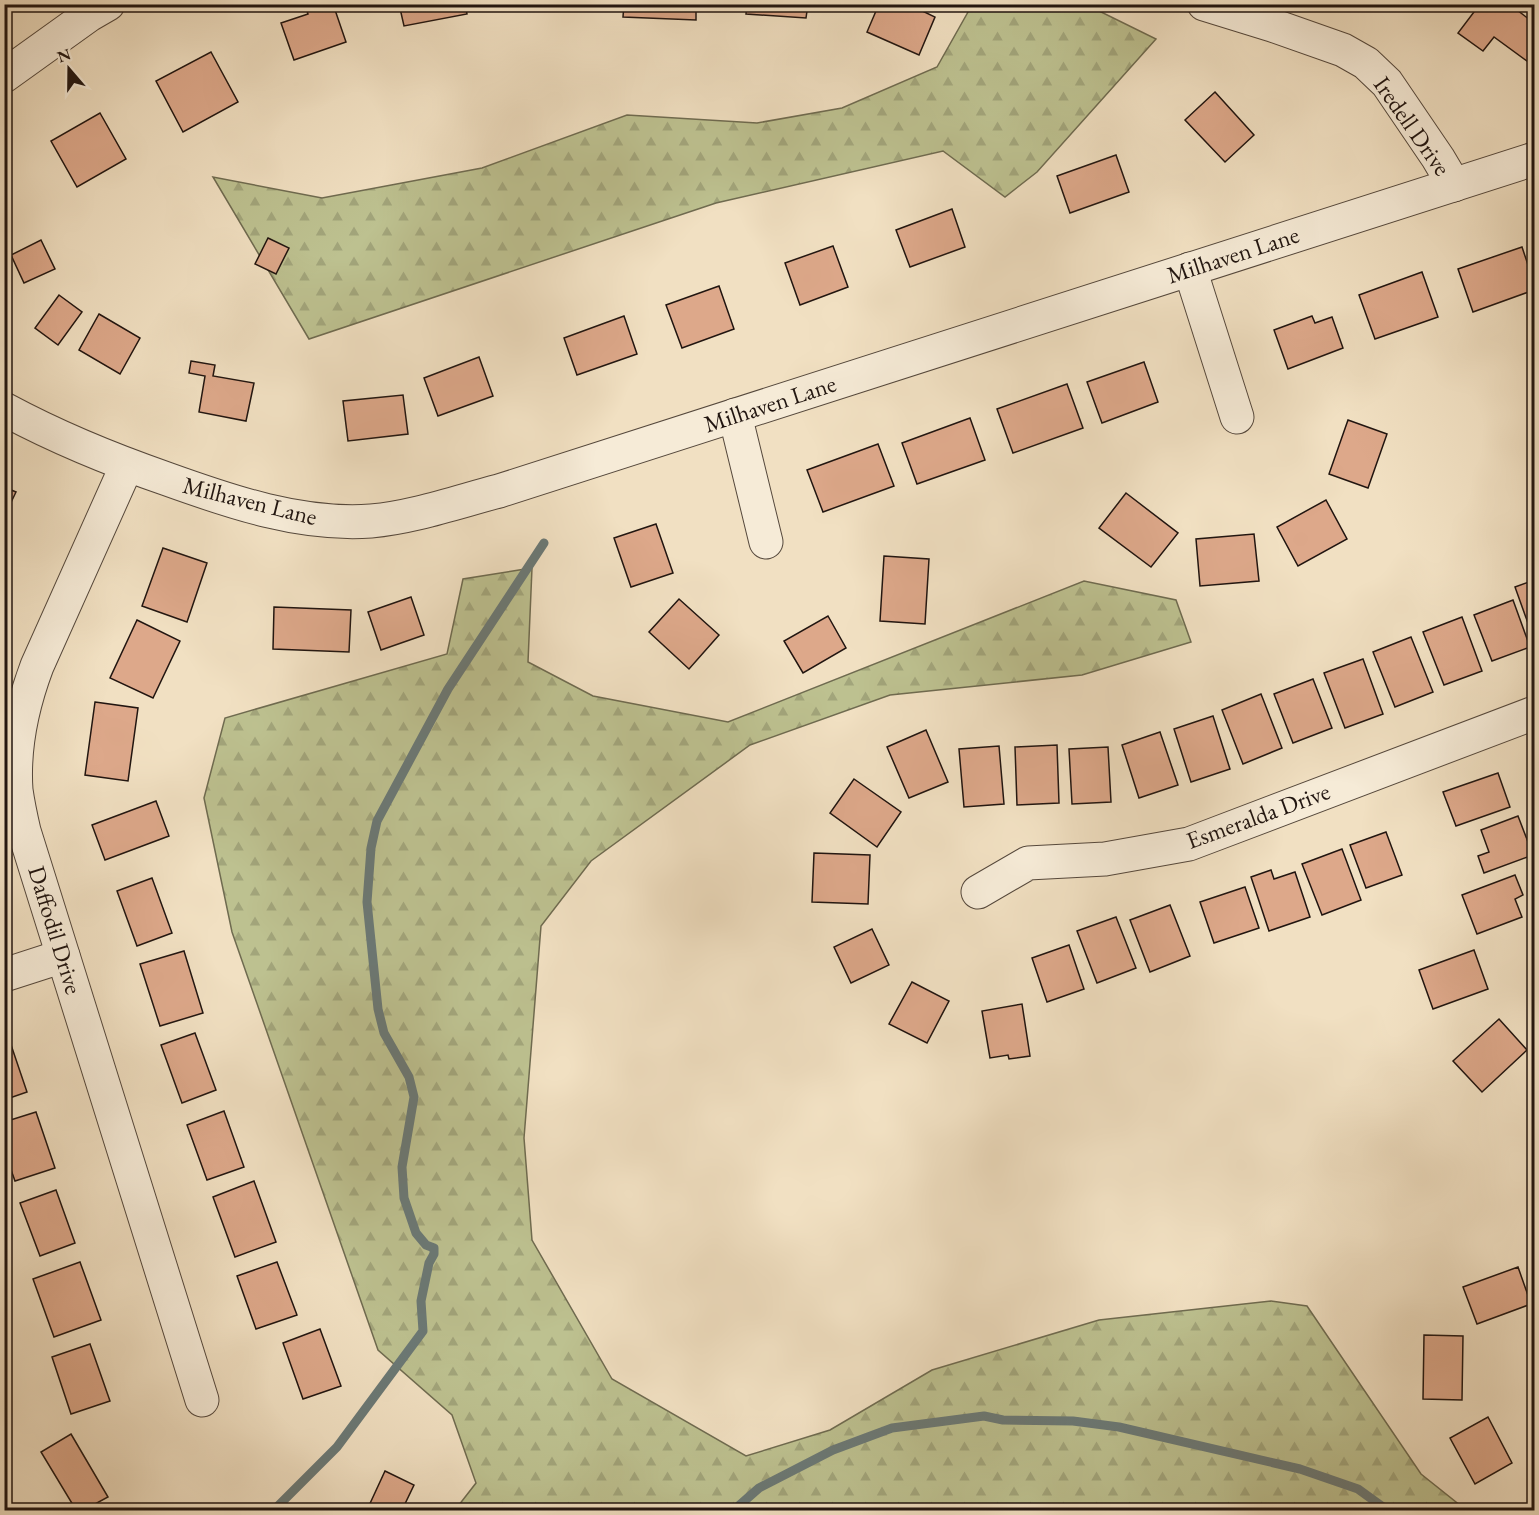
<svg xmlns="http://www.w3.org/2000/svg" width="1539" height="1515" font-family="'EB Garamond',serif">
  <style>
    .forest { fill: url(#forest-firs); stroke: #6f6b50; stroke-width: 1.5 }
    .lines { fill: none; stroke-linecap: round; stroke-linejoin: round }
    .stream { stroke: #6b7976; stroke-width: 9 }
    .building { fill: #dda88a; stroke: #211510; stroke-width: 1.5 }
    .minor-casing { stroke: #55483c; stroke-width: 35 }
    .minor { stroke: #f6ebd7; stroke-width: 33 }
    .labels { text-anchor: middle; stroke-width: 5; stroke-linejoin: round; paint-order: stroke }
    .street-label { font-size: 24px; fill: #211510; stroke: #f6ebd7 }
  </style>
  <defs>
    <pattern id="forest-firs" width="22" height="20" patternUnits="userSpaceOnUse" patternTransform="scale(1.5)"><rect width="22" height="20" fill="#bdc190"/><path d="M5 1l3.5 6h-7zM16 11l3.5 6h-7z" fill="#a2a57b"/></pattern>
  </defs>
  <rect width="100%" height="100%" fill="#f1e0c2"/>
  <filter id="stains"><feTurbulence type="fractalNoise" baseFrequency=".00333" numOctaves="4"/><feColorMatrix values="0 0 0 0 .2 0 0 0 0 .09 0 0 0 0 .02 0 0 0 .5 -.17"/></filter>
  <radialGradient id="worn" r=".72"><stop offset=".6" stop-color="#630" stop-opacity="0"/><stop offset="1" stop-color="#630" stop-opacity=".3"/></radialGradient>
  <g class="forest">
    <polygon points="972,5 1087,5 1156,39 1037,172 1005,197 943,151 716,203 309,339 213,177 322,198 482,168 627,115 757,123 842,108 937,67"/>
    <polygon points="532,568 528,662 593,696 728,722 1084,581 1176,600 1191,642 1082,675 890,695 750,745 591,861 541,926 524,1138 532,1240 612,1379 746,1456 830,1430 932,1370 1099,1320 1271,1301 1307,1306 1421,1474 1466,1510 455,1510 476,1483 452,1415 378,1350 232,932 204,798 225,718 447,654 463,579"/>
  </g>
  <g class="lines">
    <g class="stream">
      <polyline points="274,1510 337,1447 423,1331 421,1301 429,1263 434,1254 434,1248 426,1245 416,1233 404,1198 402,1167 414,1097 409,1077 384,1033 378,1009 367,902 371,848 377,821 448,689 544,543"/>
      <polyline points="734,1510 759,1488 833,1450 892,1428 984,1416 1003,1420 1073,1421 1119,1427 1300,1469 1358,1489 1387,1510"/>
    </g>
  </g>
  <g class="building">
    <polygon points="305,4 333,4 346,42 294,60 281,23 308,14"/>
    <polygon points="399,4 465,4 467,14 404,26"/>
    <polygon points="519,4 570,4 520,9"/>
    <polygon points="624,4 696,4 696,20 623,17"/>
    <polygon points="747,4 808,4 806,18 746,14"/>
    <polygon points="879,4 908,4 935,17 919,55 867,32"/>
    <polygon points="1480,4 1509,4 1534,23 1534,60 1531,64 1494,37 1483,51 1458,33"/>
    <polygon points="211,52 238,102 183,132 156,81"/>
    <polygon points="1215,92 1254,135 1225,162 1185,120"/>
    <polygon points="100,113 126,159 77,187 51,141"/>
    <polygon points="1116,155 1129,192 1070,213 1057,176"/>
    <polygon points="952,209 965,247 910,267 896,230"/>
    <polygon points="268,238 289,248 276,274 255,264"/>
    <polygon points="41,240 55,269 24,283 11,255"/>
    <polygon points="833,246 848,287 800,305 785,263"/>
    <polygon points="1522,247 1534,283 1534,290 1473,312 1458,269"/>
    <polygon points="1422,272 1438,317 1375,339 1359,295"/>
    <polygon points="719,286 734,329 682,348 666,305"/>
    <polygon points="59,295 82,312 58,345 35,328"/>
    <polygon points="99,314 140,338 120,374 79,350"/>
    <polygon points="624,316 637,354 577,375 564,338"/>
    <polygon points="1312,316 1315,323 1332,317 1343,348 1288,369 1274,330"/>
    <polygon points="479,357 493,396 438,416 424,378"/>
    <polygon points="191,361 215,365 213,376 254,383 246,421 199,412 205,376 189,373"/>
    <polygon points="1144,362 1158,402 1102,423 1087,382"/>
    <polygon points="1534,381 1534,395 1528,390"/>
    <polygon points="1067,384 1083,428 1013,453 997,409"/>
    <polygon points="403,395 408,434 348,441 343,401"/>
    <polygon points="970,418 985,460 917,484 902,443"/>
    <polygon points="1348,420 1387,434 1368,488 1329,474"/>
    <polygon points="878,444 894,486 823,512 807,470"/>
    <polygon points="4,487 16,492 4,517"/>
    <polygon points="1126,493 1178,533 1151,567 1099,528"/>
    <polygon points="1326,500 1347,539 1298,566 1277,527"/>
    <polygon points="656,524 673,573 631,587 614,538"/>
    <polygon points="1254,534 1259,581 1200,586 1196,539"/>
    <polygon points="163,548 207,563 187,622 142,606"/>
    <polygon points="884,556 929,559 925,624 880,621"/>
    <polygon points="1534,580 1534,640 1515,587"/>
    <polygon points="411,597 424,635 381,650 368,612"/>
    <polygon points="679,599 719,635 689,669 649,632"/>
    <polygon points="1513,600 1530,647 1492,661 1474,615"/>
    <polygon points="274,607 351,610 349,652 273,649"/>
    <polygon points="828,616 846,648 803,673 784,641"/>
    <polygon points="1462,617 1482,671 1444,685 1423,632"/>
    <polygon points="137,620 180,641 153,698 110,678"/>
    <polygon points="1411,637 1433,692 1395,707 1373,652"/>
    <polygon points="1363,659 1383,714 1345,728 1324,673"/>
    <polygon points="1313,679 1332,728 1293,743 1274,694"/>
    <polygon points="1261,694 1282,748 1243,764 1222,710"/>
    <polygon points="95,702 138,708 128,781 85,775"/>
    <polygon points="1213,716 1230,769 1191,782 1174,729"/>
    <polygon points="926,730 948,782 909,798 887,747"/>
    <polygon points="1160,732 1178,785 1139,798 1122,745"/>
    <polygon points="1057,745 1059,803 1017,805 1015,747"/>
    <polygon points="999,746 1004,804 964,807 959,749"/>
    <polygon points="1108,747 1111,802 1072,804 1069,749"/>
    <polygon points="1498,773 1510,807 1456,826 1443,792"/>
    <polygon points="854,779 901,812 877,847 830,813"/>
    <polygon points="156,801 169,836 105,860 92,825"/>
    <polygon points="1518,816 1533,855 1484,873 1478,856 1489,852 1481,830"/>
    <polygon points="1386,832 1402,875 1366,888 1350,845"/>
    <polygon points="1342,849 1361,900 1322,915 1302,864"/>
    <polygon points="814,853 870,855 868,904 812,902"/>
    <polygon points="1271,870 1274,879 1295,872 1310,917 1269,931 1251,877"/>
    <polygon points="1515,875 1523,895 1515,899 1522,917 1477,934 1462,895"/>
    <polygon points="152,878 172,933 137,946 117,891"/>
    <polygon points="1245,887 1259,928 1214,943 1200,902"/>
    <polygon points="1170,905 1190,956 1150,972 1130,920"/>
    <polygon points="1116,917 1136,968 1097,983 1077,931"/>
    <polygon points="872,929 889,965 851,983 834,947"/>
    <polygon points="1069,945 1084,989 1047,1002 1032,958"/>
    <polygon points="1474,950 1488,989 1433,1009 1419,970"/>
    <polygon points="184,951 203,1013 160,1026 140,964"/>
    <polygon points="912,982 949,1001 927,1043 889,1024"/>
    <polygon points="1022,1004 1030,1056 1009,1059 1008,1055 990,1058 982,1011"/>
    <polygon points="1499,1019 1527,1050 1482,1092 1453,1061"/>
    <polygon points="7,1033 27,1092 4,1100 4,1034"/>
    <polygon points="195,1033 216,1090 182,1103 161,1045"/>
    <polygon points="224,1111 244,1167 207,1180 187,1125"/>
    <polygon points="36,1112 55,1168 15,1181 4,1150 4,1122"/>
    <polygon points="254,1181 276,1242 235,1257 213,1197"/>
    <polygon points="56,1190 75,1243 40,1256 20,1203"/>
    <polygon points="80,1262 101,1320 54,1337 33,1279"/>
    <polygon points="277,1262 297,1315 256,1329 237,1276"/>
    <polygon points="1518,1267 1531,1304 1477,1324 1463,1287"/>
    <polygon points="320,1329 341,1386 303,1399 283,1343"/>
    <polygon points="1424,1335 1463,1336 1462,1400 1423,1399"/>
    <polygon points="90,1344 110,1401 71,1414 52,1357"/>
    <polygon points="1488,1417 1512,1463 1475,1484 1450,1438"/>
    <polygon points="71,1434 108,1497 84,1510 76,1510 41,1452"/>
    <polygon points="385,1471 414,1485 402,1510 367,1510"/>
  </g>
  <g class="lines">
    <g class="minor-casing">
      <g id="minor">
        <polyline points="1204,4 1272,25 1343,50 1366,63 1387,83 1438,158 1454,185"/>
        <polyline points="4,76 89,15 108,4"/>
        <polyline points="1190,269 1237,417"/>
        <path d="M4,409C56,437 112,460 167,479C231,502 301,526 371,521C414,517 457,502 499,491L1534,159"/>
        <polyline points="735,415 766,542"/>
        <path d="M127,465L37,666C22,706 13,746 16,790C18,804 21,818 24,831L202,1400"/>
        <polyline points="978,892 1028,863 1105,859 1189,844 1534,713"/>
        <polyline points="4,975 63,956"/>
      </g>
    </g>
    <use href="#minor" class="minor"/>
  </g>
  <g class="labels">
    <g class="street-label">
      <text transform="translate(1412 126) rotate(55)" y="8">Iredell Drive</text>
      <text transform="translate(1233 255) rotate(-18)" y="8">Milhaven Lane</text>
      <text transform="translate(770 404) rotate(-18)" y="8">Milhaven Lane</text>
      <text transform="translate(250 501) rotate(14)" y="8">Milhaven Lane</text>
      <text transform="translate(1258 816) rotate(-20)" y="8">Esmeralda Drive</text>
      <text transform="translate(55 930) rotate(73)" y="8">Daffodil Drive</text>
    </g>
  </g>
  <rect width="1539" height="1515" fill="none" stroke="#f1e0c2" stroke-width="24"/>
  <rect x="6" y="6" width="1527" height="1503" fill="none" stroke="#211510" stroke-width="3"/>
  <rect x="12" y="12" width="1515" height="1491" fill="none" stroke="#211510" stroke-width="1.5"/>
  <g transform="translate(69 69) rotate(340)" stroke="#f6ebd7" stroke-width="4.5" paint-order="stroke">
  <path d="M0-4.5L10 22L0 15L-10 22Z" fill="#211510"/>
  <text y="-9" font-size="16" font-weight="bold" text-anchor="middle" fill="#211510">N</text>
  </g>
  <rect width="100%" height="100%" filter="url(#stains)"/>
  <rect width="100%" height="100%" fill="url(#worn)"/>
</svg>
